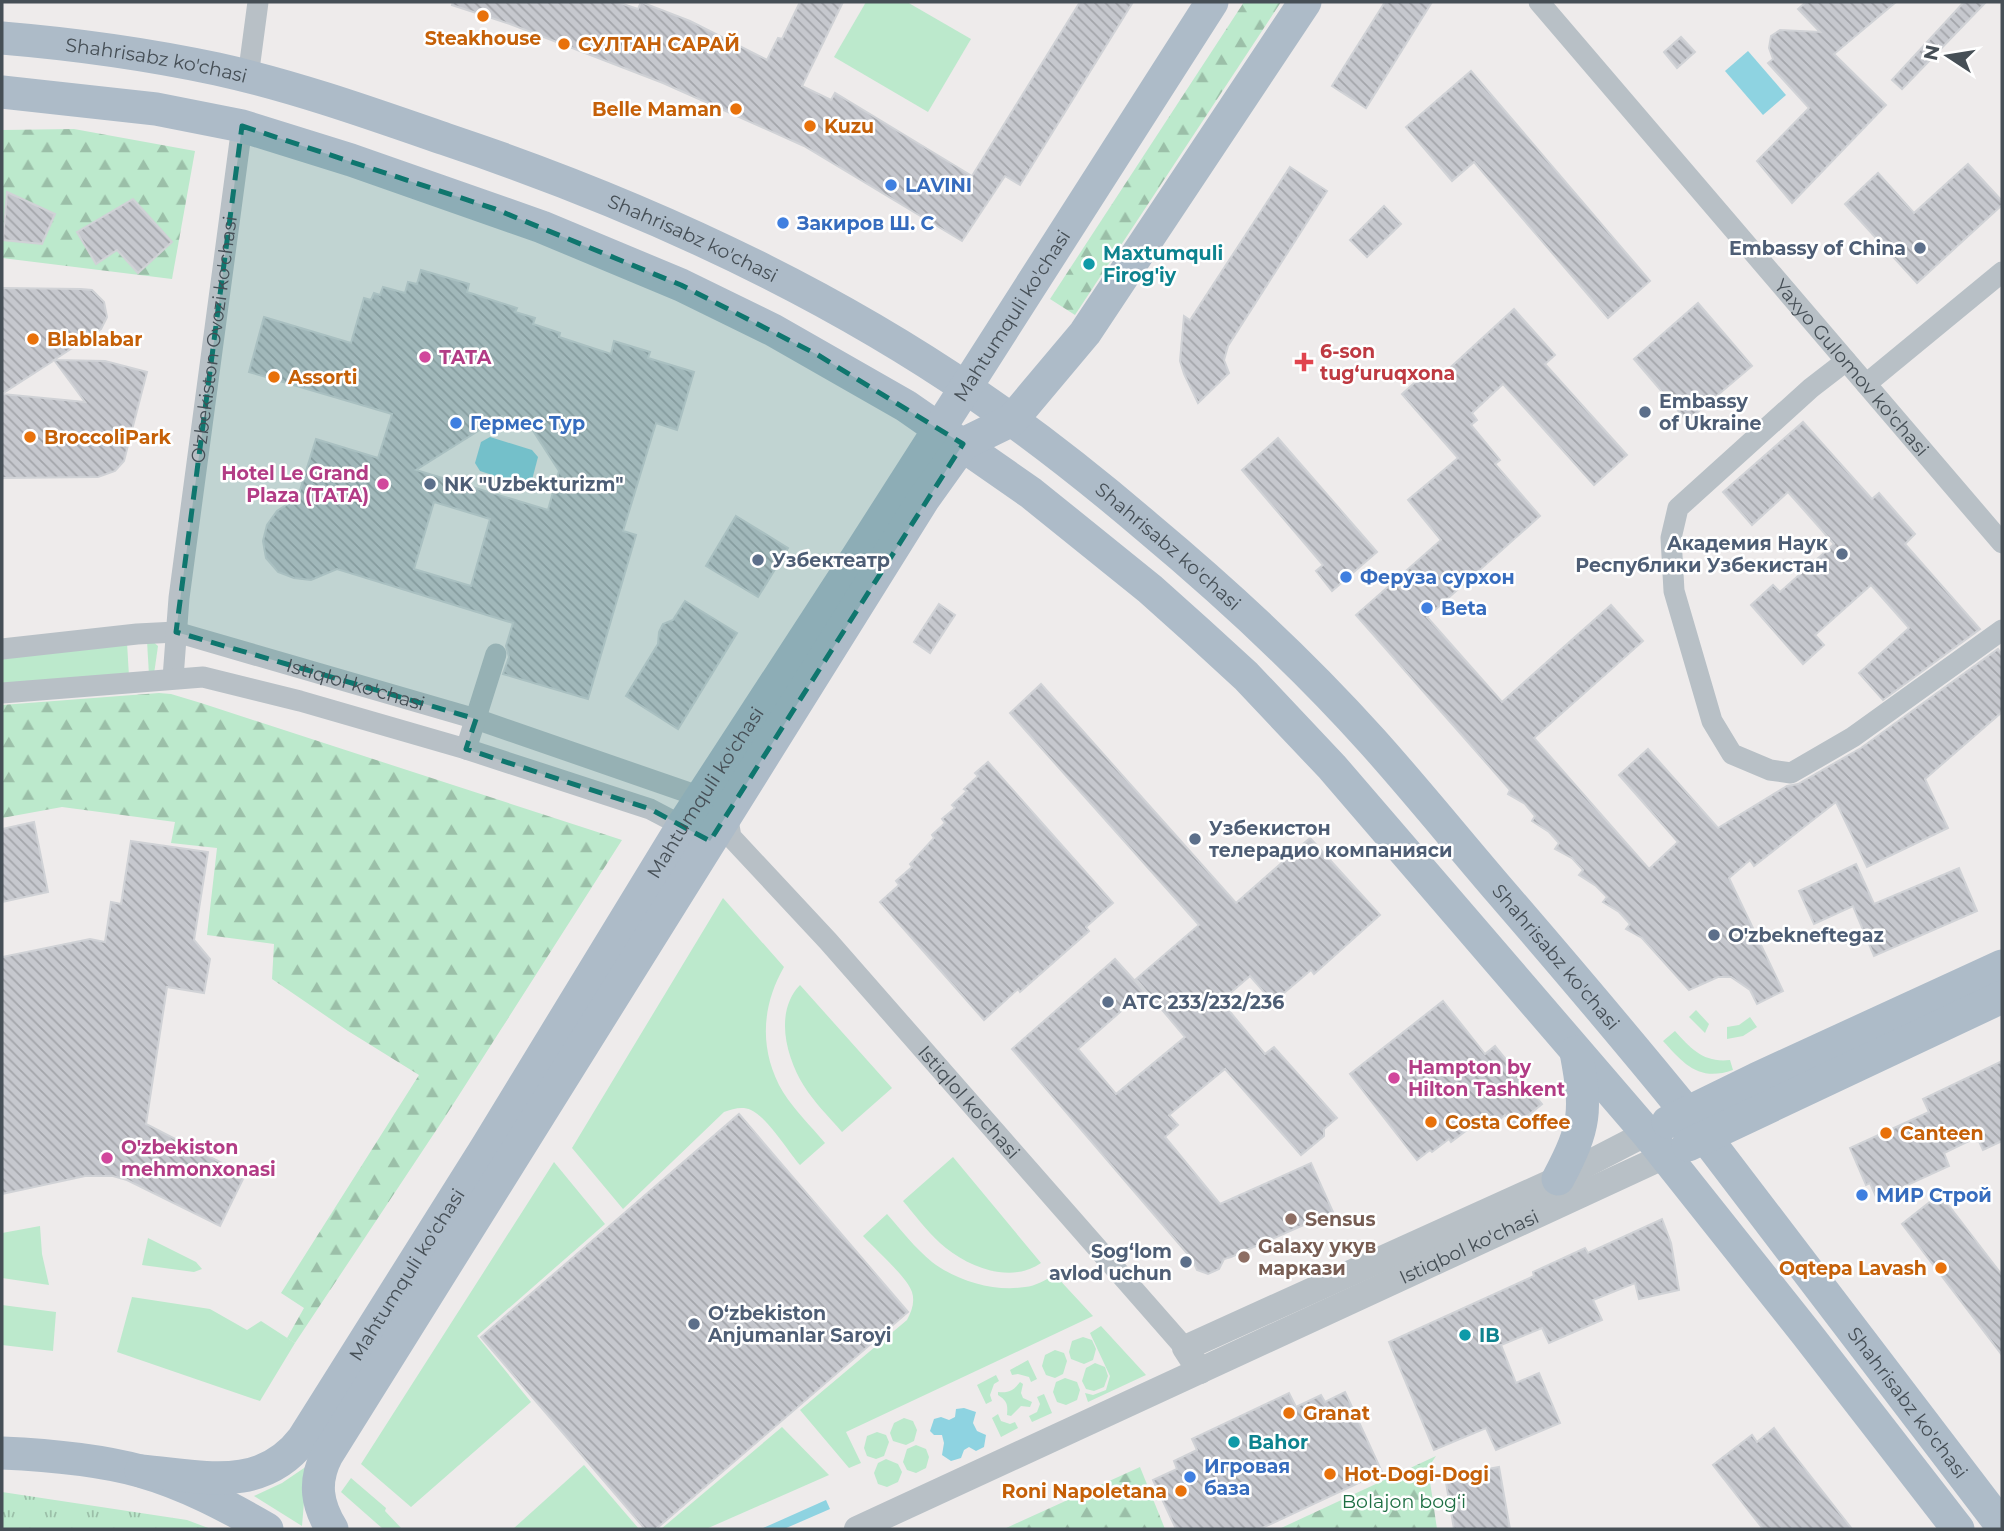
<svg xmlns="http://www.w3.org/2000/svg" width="2004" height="1531" font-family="Montserrat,sans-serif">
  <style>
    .green { fill: #bce9cc }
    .forest { fill: url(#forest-firs) }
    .park { fill: url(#park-tufts) }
    .water { fill: #8ed3e1 }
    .building { fill: url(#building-back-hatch); stroke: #d0d2d6; stroke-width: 2; fill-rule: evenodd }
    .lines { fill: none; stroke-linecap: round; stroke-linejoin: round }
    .minor { stroke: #b8c0c6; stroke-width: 21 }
    .tertiary { stroke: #b8c0c6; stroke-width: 26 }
    .primary { stroke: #adbbc8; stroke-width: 33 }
    .marked { fill: #0f766e; fill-opacity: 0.2; stroke: #0f766e; stroke-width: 5; stroke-dasharray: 14 9; stroke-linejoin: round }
    .food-dot { fill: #e8710a; stroke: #fff; stroke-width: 2.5 }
    .shop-dot { fill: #3f7fe0; stroke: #fff; stroke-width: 2.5 }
    .service-dot { fill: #5c6f8a; stroke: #fff; stroke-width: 2.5 }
    .culture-dot { fill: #0f9aa8; stroke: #fff; stroke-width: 2.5 }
    .hotel-dot { fill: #d1479c; stroke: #fff; stroke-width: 2.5 }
    .health-dot { fill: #e0444e; stroke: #fff; stroke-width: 2.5 }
    .education-dot { fill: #8d6e63; stroke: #fff; stroke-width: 2.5 }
    .labels { text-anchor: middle; stroke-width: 5; stroke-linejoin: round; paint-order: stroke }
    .food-label { font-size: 19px; font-weight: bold; fill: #c56008; stroke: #fff; text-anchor: start }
    .street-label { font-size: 19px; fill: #464f56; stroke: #fff }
    .shop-label { font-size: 19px; font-weight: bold; fill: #366cbe; stroke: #fff; text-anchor: start }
    .service-label { font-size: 19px; font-weight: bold; fill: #4e5e75; stroke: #fff; text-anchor: start }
    .culture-label { font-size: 19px; font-weight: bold; fill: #0d838f; stroke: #fff; text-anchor: start }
    .health-label { font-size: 19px; font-weight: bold; fill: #be3a42; stroke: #fff; text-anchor: start }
    .hotel-label { font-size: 19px; font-weight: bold; fill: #b23c85; stroke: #fff; text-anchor: start }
    .education-label { font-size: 19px; font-weight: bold; fill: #785e54; stroke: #fff; text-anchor: start }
    .park-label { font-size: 19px; fill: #1f6f44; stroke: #fff }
  </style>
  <defs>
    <pattern id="forest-firs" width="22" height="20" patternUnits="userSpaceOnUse" patternTransform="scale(1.75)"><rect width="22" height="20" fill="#bce9cc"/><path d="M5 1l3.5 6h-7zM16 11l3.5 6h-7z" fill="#9bbfa8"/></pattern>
    <pattern id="park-tufts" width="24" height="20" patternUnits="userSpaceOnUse" patternTransform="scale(1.75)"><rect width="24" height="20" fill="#bce9cc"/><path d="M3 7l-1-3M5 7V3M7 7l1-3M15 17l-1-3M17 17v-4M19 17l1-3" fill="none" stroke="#9bbfa8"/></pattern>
    <pattern id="building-back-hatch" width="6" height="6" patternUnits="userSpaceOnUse" patternTransform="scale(1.75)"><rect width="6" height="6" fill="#c6c8ce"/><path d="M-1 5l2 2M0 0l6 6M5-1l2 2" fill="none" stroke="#a3a5aa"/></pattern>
  </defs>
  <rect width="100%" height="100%" fill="#eeebeb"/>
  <g class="green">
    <polygon points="866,2 907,2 971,39 928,112 834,57"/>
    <polygon points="151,640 158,646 154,674 149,675 147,641"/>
    <polygon points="127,643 129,676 2,685 2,659"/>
    <path d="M723,898L784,967C761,1007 759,1051 783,1092C795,1111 811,1126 825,1143L800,1165C788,1151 767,1117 751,1110C742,1106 733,1109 724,1112L623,1209L572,1148Z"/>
    <path d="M800,985L892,1088L842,1132C829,1117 814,1102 804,1086C786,1057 774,1012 800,985Z"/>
    <polygon points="1696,1010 1709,1024 1705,1033 1689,1017"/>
    <polygon points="1750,1017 1757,1027 1743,1036 1727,1039 1727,1027 1739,1025"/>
    <path d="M1675,1031C1691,1049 1704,1063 1730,1060L1733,1070C1699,1082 1684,1064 1663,1041Z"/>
    <path d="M953,1157L1041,1263C1010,1285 965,1266 940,1243C926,1230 915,1215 903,1201Z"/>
    <polygon points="554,1162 605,1224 477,1336 531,1402 411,1507 361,1464"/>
    <path d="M887,1214C901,1230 915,1248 932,1262C957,1281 994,1292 1025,1287C1036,1286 1045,1280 1055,1275L1093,1316L846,1432L861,1463L849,1468L800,1410L907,1320C912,1311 915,1302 912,1292C907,1277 875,1249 863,1236Z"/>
    <polygon points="40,1226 42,1254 49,1285 2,1278 2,1233"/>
    <polygon points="148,1238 196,1262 202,1269 194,1272 142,1265"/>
    <polygon points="132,1297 210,1309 247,1330 261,1321 295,1343 260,1401 117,1352"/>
    <polygon points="2,1305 56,1312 53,1351 2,1345"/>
    <polygon points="1101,1326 1146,1375 1088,1402 1085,1393 1093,1395 1106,1390 1110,1376 1090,1333"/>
    <polygon points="1083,1337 1092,1340 1096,1349 1093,1360 1084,1364 1071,1359 1069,1352 1072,1341"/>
    <polygon points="1055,1350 1064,1353 1067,1361 1063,1374 1055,1378 1046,1375 1042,1366 1045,1355"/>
    <polygon points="1028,1360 1037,1379 1031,1382 1029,1377 1018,1374 1012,1375 1010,1370"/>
    <polygon points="1095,1363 1105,1367 1108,1376 1104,1387 1094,1391 1086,1389 1082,1381 1086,1368"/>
    <polygon points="996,1375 999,1381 994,1384 990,1395 992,1401 986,1404 977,1385"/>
    <polygon points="1065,1378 1077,1382 1080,1390 1077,1400 1066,1405 1057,1402 1053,1392 1056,1382"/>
    <path d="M1020,1382L1023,1384L1021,1393L1023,1398L1032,1402L1030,1407L1021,1406L1011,1416L1007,1415C1008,1404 1007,1401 998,1395V1392C1009,1393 1013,1391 1020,1382Z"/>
    <polygon points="1044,1394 1052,1413 1032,1422 1029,1416 1037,1412 1040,1404 1037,1397"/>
    <polygon points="998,1414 1001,1421 1010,1424 1015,1422 1018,1428 1001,1437 992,1418"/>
    <polygon points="904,1418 913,1421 917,1430 914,1441 906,1445 893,1441 890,1433 894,1423"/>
    <polygon points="782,1427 829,1475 706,1529 661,1529"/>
    <polygon points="877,1432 886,1435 889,1442 884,1456 876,1459 867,1456 864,1448 867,1436"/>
    <polygon points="916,1445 926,1449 929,1457 926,1468 916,1473 907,1470 903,1462 907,1449"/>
    <polygon points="886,1459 898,1464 902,1472 898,1482 887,1487 878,1484 874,1473 878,1463"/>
    <polygon points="584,1465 639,1529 513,1529"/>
    <polygon points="307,1466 302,1526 254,1496 282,1483"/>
    <polygon points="351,1478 386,1508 385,1511 402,1529 383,1529 341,1492"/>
  </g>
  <g class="forest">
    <polygon points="1244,2 1281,2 1075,315 1050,299"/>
    <polygon points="74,129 195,151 172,279 2,258 2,130"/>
    <polygon points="159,693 171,694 201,703 622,840 445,1117 295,1343 287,1338 304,1308 281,1293 419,1075 348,1031 272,979 274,944 207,935 217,848 171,843 175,822 62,807 2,818 2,705"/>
    <polygon points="1436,1456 1428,1468 1437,1529 1279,1529"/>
    <polygon points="1140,1467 1165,1529 1004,1529"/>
  </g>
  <polygon class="park" points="2,1492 187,1520 211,1529 2,1529"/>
  <g class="water">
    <polygon points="1748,51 1786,95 1763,115 1725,71"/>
    <polygon points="490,437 532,450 538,457 532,480 523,485 480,471 475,463 481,442"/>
    <polygon points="964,1408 976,1412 973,1423 977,1431 986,1435 984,1447 976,1451 969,1447 964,1450 961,1458 951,1461 942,1455 944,1443 942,1435 934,1435 930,1431 934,1419 941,1417 949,1420 955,1417 956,1409"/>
    <polygon points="826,1500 830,1509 784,1529 761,1529"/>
  </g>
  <g class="building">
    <polygon points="453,2 617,2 638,9 641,2 690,21 767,60 778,38 782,39 800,2 843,2 802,86 831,100 835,93 972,176 1080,2 1133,2 1020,185 1005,176 962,241 804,146 663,83 510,24 452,5"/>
    <polygon points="1385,2 1432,2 1366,108 1332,86"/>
    <polygon points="1806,2 1896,2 1834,54 1886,105 1792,203 1757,161 1809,108 1768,63 1773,59 1769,48 1771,36 1780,30 1820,32 1798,9"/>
    <polygon points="1964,2 1986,2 1902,89 1892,80"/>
    <polygon points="1681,37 1695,52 1677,68 1664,52"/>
    <polygon points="1471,71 1650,281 1608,318 1474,162 1452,181 1406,127"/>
    <polygon points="1968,164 2002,201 2002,205 1917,283 1845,204 1878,173 1914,213"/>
    <polygon points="1290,167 1327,191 1228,346 1224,360 1229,373 1198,403 1184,374 1180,361 1184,316 1190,320"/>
    <polygon points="7,192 55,214 42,244 3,240"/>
    <polygon points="133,199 172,242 138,273 117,250 96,264 77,232"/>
    <polygon points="1384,206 1401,224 1367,257 1350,240"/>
    <path d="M421,270L469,284L467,292L517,308L515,312L535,318L533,324L560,333L559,337L611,354L614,341L650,352L648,358L694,372L677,430L656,423L623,531L636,535L588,699L503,674L509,657L506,646L513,623L337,569L311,580L294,578L278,572L266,558L263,541L267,525L277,511L298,497L316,439L378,458L392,414L249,372L264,317L351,343L364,298L371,300L374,293L380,295L383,287L405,293L408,282L417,284ZM502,416L528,423L559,471L548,510L416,470ZM434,502L490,519L471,586L414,569Z"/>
    <path d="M2,288L81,289L92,290L104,302L107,317L101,329L54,360L105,361L147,372L126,453L124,461L115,471L98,477L2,478ZM54,360L85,402L2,394L53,361Z"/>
    <polygon points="1698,303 1752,366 1687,421 1634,359"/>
    <polygon points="1514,309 1555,355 1545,364 1627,455 1594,485 1503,384 1472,413 1477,420 1471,425 1500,460 1495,464 1540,516 1427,617 1502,702 1611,605 1643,641 1534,738 1649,869 1678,842 1619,775 1648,749 1718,828 1787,786 1798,784 1861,748 1998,649 2002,655 2002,712 1925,779 1948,828 1867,867 1836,802 1754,866 1750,860 1729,878 1783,991 1757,1004 1750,990 1731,977 1718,977 1689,990 1642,938 1626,929 1630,924 1619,912 1603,902 1607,897 1596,886 1579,875 1583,870 1572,858 1555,849 1559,843 1549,832 1532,821 1535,816 1525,804 1508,794 1510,790 1356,615 1441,540 1408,500 1458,458 1402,394 1432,367 1440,377"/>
    <polygon points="1803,422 1872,499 1879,493 1915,534 1905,544 1980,629 1883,700 1859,673 1909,628 1871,585 1815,635 1824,645 1803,664 1751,605 1773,585 1780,592 1834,544 1788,492 1752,525 1723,492"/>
    <polygon points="1278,438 1377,552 1332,591 1316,571 1323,565 1242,470"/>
    <polygon points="736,516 788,548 758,597 706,566"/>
    <polygon points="685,601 737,633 678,729 626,696 658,644 659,632 663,624 673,620"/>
    <polygon points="939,604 955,615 930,653 914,642"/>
    <polygon points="1041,684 1236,903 1310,838 1380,915 1314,974 1311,970 1278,998 1270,999 1250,976 1221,1001 1265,1054 1274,1047 1337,1118 1324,1129 1324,1136 1301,1155 1225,1069 1169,1115 1178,1125 1165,1137 1220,1204 1311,1163 1333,1212 1231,1257 1224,1259 1219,1269 1208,1274 1197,1270 1192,1259 1012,1049 1115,959 1144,991 1078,1049 1116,1094 1185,1037 1136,979 1199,925 1010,713"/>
    <polygon points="988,762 1113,903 1086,927 1089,931 1020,992 1018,989 984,1020 880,902 899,885 896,881 912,867 910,864 934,838 932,835 945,823 942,819 955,808 952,805 967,791 964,789 978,776 975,773"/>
    <polygon points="34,822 48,892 2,902 2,829"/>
    <polygon points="131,841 208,852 194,940 210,959 204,993 167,987 146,1124 245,1175 220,1226 127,1180 113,1176 85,1176 2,1194 2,957 90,939 105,942 111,902 121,904"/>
    <polygon points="1856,864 1874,904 1959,868 1977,911 1874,956 1853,906 1814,924 1799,891"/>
    <polygon points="1443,1001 1485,1054 1495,1046 1542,1104 1514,1127 1505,1115 1490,1127 1483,1118 1451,1142 1449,1139 1432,1152 1430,1150 1417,1160 1350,1074"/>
    <polygon points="2002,1061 2002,1141 1983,1150 1977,1137 1944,1153 1949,1166 1877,1199 1870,1183 1866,1185 1850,1148 1929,1112 1923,1099"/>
    <polygon points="739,1114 908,1312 656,1529 645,1529 481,1337"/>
    <polygon points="1940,1194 2002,1275 2002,1355 1902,1224"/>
    <polygon points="1662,1219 1671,1243 1679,1290 1639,1299 1635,1283 1593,1300 1602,1320 1549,1343 1542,1328 1501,1345 1516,1383 1539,1373 1560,1423 1496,1450 1486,1428 1434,1450 1389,1342 1534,1276 1533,1272 1585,1248 1588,1253"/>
    <polygon points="1345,1392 1382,1472 1260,1529 1176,1529 1153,1480 1177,1469 1174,1461 1197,1450 1192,1439 1289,1393 1296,1407 1321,1395 1325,1402"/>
    <polygon points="1774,1428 1787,1446 1852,1529 1763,1529 1713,1465 1752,1435 1757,1442"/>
    <polygon points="1499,1467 1510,1529 1454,1529 1445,1477"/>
  </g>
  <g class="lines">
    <g class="minor">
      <path id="s1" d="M1539,2L2002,543"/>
      <polyline points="248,77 258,2"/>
      <polyline points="1846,361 1811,388 1678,508 1671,538 1674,591 1712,721 1732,754 1770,770 1791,773 1853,737 2002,630"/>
      <polyline points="1866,384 2002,272"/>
      <path id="s2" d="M2,649L137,634L176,632L476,719L701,797L727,814L731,837L828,941L1185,1348"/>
      <path id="s3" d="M173,678L179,598L242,126"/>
      <polyline points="2,693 203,677 300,701 466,749 650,809 692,831"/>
      <polyline points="466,749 496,654"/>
    </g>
    <g class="tertiary">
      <polyline points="1200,1371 1185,1348 1558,1179 1647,1133"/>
      <path id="s4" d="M857,1529L1665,1156"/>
    </g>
    <g class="primary">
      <path id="s5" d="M2,38C74,44 146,54 217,69C294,86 370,113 445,139C630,201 813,283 975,394C1035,435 1092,480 1147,527C1226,593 1303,664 1372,741C1416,790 1457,841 1500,891C1563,964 1626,1038 1687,1113L2002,1526"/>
      <polyline points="2,92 156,109 242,126 351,160 542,227 681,285 773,330 906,406 1031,493 1150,589 1198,632 1246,676 1332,767 1647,1133 1806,1333 1958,1529"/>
      <polyline points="1668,1122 1756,1079 2002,966"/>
      <polyline points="1688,1145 2002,997"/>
      <path d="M1558,1179C1586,1126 1587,1111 1576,1052"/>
      <path d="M2,1453C48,1455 96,1459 140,1471C186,1484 227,1506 267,1529"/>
      <path id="s6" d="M141,1471C201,1476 261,1494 303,1439L486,1148L683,825L849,570L1212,2"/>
      <path d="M332,1529C317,1505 313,1482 327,1455L923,500L963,444L1012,420L1085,333L1305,2"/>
    </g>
  </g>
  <path class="marked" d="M242,126L495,209L681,285L818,355L963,444L710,841L650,809L466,749L476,719L176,632Z"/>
  <g class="food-dot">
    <circle cx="483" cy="16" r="7"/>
    <circle cx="564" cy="44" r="7"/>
    <circle cx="736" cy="109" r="7"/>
    <circle cx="810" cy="126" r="7"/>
    <circle cx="33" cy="339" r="7"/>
    <circle cx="274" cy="377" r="7"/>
    <circle cx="30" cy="437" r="7"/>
    <circle cx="1431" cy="1122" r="7"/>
    <circle cx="1886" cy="1133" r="7"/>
    <circle cx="1941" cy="1268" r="7"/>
    <circle cx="1289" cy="1413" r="7"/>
    <circle cx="1330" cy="1474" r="7"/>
    <circle cx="1181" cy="1491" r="7"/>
  </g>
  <g class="shop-dot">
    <circle cx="891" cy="185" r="7"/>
    <circle cx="783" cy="223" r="7"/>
    <circle cx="456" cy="423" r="7"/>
    <circle cx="1346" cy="577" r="7"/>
    <circle cx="1427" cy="608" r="7"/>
    <circle cx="1862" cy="1195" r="7"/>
    <circle cx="1190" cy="1477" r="7"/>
  </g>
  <g class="service-dot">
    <circle cx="1920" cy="248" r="7"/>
    <circle cx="1645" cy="412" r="7"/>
    <circle cx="430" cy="484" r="7"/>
    <circle cx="1842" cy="554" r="7"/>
    <circle cx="758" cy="560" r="7"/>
    <circle cx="1195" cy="839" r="7"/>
    <circle cx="1714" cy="935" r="7"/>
    <circle cx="1108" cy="1002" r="7"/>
    <circle cx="1186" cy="1262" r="7"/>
    <circle cx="694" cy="1324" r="7"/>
  </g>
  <g class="culture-dot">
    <circle cx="1089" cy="264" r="7"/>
    <circle cx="1465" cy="1335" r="7"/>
    <circle cx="1234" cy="1442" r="7"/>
  </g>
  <g class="hotel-dot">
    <circle cx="425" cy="357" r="7"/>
    <circle cx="383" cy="484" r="7"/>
    <circle cx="1394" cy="1078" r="7"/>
    <circle cx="107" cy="1158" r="7"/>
  </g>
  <path class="health-dot" d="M1300.5 351.5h7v7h7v7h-7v7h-7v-7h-7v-7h7z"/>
  <g class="education-dot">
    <circle cx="1291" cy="1219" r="7"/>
    <circle cx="1244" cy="1257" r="7"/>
  </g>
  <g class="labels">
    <g class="food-label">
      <text x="483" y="45" text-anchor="middle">Steakhouse</text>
      <text x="578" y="51">СУЛТАН САРАЙ</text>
      <text x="722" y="116" text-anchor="end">Belle Maman</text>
      <text x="824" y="133">Kuzu</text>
      <text x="47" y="346">Blablabar</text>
      <text x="288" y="384">Assorti</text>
      <text x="44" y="444">BroccoliPark</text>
      <text x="1445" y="1129">Costa Coffee</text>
      <text x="1900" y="1140">Canteen</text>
      <text x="1927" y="1275" text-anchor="end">Oqtepa Lavash</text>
      <text x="1303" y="1420">Granat</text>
      <text x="1344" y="1481">Hot-Dogi-Dogi</text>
      <text x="1167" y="1498" text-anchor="end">Roni Napoletana</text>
    </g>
    <g class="street-label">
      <text dy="7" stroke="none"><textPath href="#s5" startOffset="156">Shahrisabz ko'chasi</textPath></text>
      <text dy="7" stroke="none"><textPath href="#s5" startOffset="723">Shahrisabz ko'chasi</textPath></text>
      <text dy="7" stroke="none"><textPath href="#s6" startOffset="1503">Mahtumquli ko'chasi</textPath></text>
      <text dy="7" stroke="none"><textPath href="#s3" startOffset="341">O'zbekiston Ovozi ko'chasi</textPath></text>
      <text dy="7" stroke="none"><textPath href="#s1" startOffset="481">Yaxyo Gulomov ko'chasi</textPath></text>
      <text dy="7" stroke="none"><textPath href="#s5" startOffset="1292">Shahrisabz ko'chasi</textPath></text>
      <text dy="7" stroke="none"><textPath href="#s2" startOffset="362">Istiqlol ko'chasi</textPath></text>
      <text dy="7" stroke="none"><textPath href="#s6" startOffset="936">Mahtumquli ko'chasi</textPath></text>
      <text dy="7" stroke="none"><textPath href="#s5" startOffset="1858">Shahrisabz ko'chasi</textPath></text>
      <text dy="7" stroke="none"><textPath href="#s2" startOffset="1136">Istiqlol ko'chasi</textPath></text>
      <text dy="7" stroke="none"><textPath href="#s4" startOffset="674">Istiqbol ko'chasi</textPath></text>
      <text dy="7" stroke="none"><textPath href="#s6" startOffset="369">Mahtumquli ko'chasi</textPath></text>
      <text dy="7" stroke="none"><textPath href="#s5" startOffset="2426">Shahrisabz ko'chasi</textPath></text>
    </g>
    <g class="shop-label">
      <text x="905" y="192">LAVINI</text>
      <text x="797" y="230">Закиров Ш. С</text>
      <text x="470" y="430">Гермес Тур</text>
      <text x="1360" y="584">Феруза сурхон</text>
      <text x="1441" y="615">Beta</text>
      <text x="1876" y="1202">МИР Строй</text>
      <text x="1204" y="1473">Игровая<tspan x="1204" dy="22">база</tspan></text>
    </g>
    <g class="service-label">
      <text x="1906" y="255" text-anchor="end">Embassy of China</text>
      <text x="1659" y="408">Embassy<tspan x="1659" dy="22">of Ukraine</tspan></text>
      <text x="444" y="491">NK "Uzbekturizm"</text>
      <text x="1828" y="550" text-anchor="end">Академия Наук<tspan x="1828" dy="22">Республики Узбекистан</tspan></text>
      <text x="772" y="567">Узбектеатр</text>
      <text x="1209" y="835">Узбекистон<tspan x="1209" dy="22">телерадио компанияси</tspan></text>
      <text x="1728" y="942">O'zbekneftegaz</text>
      <text x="1122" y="1009">АТС 233/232/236</text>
      <text x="1172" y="1258" text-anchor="end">Sog‘lom<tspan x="1172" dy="22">avlod uchun</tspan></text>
      <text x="708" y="1320">O‘zbekiston<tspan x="708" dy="22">Anjumanlar Saroyi</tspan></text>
    </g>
    <g class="culture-label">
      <text x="1103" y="260">Maxtumquli<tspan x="1103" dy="22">Firog'iy</tspan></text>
      <text x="1479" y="1342">IB</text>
      <text x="1248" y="1449">Bahor</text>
    </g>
    <g class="health-label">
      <text x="1320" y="358">6-son<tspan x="1320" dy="22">tug‘uruqxona</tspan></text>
    </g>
    <g class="hotel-label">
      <text x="439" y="364">ТАТА</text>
      <text x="369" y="480" text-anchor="end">Hotel Le Grand<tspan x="369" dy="22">Plaza (TATA)</tspan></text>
      <text x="1408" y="1074">Hampton by<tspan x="1408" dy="22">Hilton Tashkent</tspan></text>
      <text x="121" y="1154">O'zbekiston<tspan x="121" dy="22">mehmonxonasi</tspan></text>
    </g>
    <g class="education-label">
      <text x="1305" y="1226">Sensus</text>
      <text x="1258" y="1253">Galaxy укув<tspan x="1258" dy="22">маркази</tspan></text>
    </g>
    <g class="park-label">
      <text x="1404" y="1508">Bolajon bog‘i</text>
    </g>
  </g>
  <rect width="2004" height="1531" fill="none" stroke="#464f56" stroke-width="7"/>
  <g transform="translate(1948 56) rotate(282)" stroke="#ffffff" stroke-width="5" paint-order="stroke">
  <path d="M0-5L12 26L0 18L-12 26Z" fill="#464f56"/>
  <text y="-10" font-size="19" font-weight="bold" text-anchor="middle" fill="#464f56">N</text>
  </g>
</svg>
